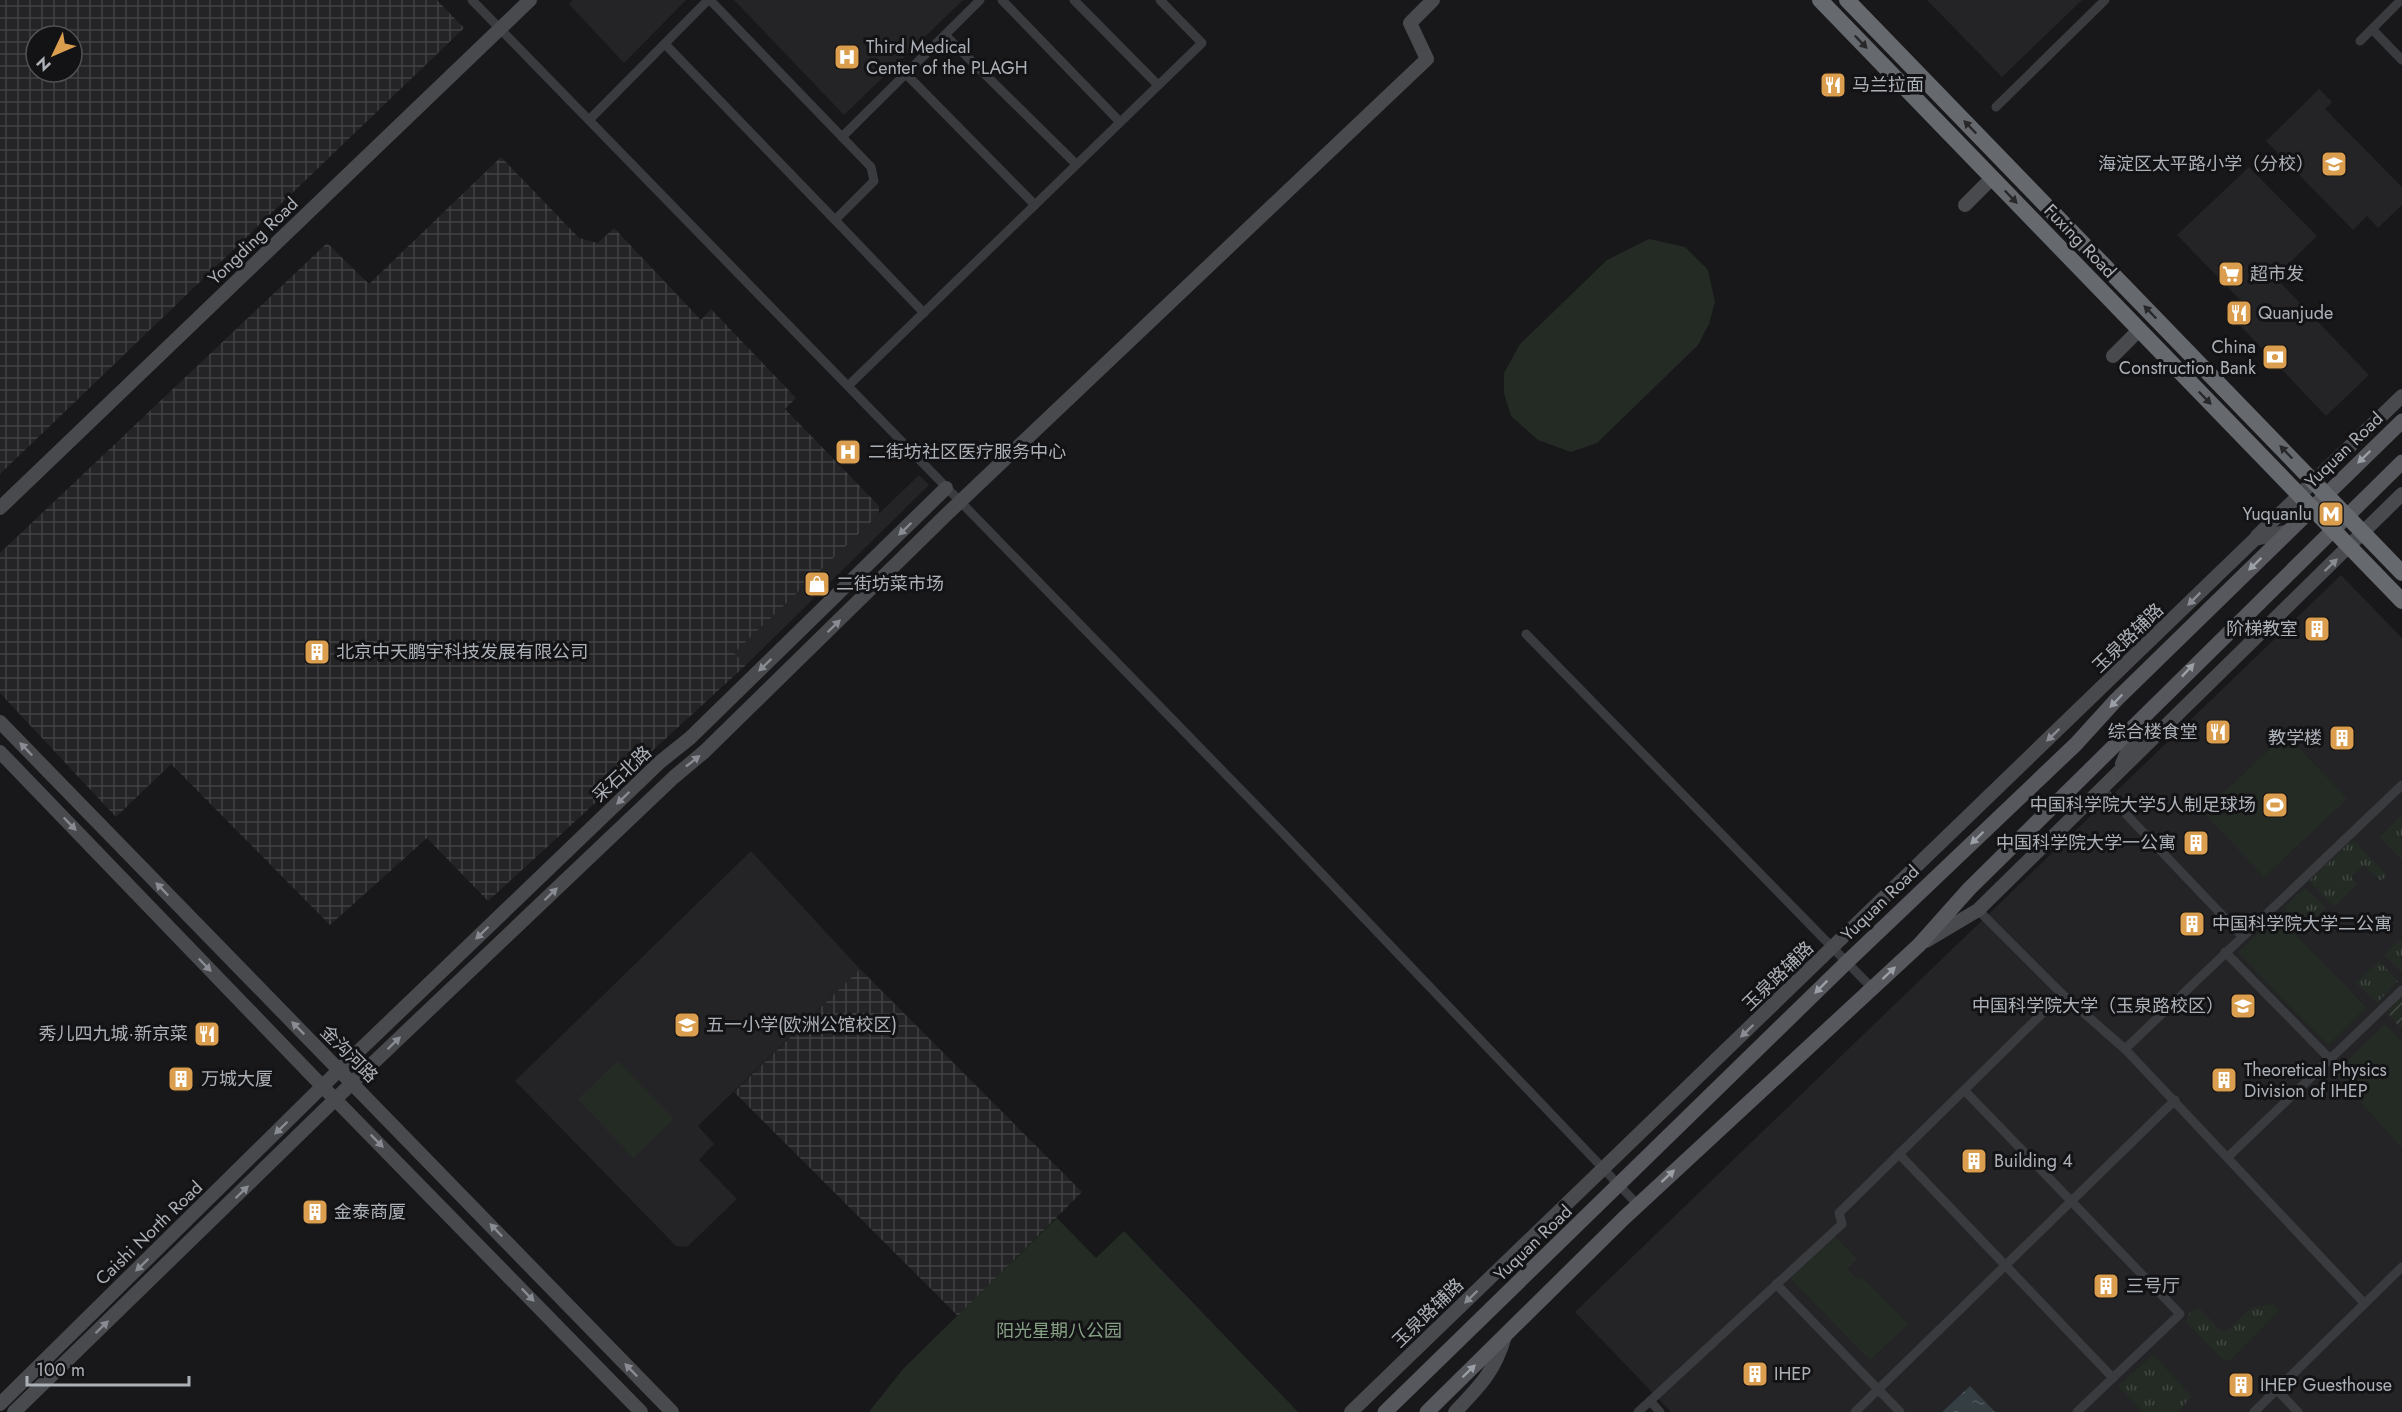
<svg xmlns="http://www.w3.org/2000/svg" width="2402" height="1412" font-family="Jost,'Noto Sans SC',sans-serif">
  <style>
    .built { fill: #242426 }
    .industrial { fill: url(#industrial-grid); fill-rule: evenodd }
    .grass { fill: url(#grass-tufts) }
    .park { fill: #242b25 }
    .garden { fill: url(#garden-furrows) }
    .water { fill: url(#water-ripples) }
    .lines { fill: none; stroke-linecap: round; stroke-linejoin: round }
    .street { stroke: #393b3e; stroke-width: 9 }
    .secondary { stroke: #484a4e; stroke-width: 14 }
    .primary { stroke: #56585d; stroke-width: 15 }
    .highway { stroke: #66696e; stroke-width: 16 }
    .oneway { fill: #28282b }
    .oneway2 { fill: #9b9fa6 }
    .oneway3 { fill: #898d93 }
    .labels { text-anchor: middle; stroke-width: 6; stroke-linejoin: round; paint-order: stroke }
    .poi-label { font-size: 18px; fill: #acb1b8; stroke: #131315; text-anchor: start }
    .street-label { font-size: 18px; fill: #acb1b8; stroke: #131315 }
    .park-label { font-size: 18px; fill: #86a085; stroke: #131315 }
  </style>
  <defs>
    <pattern id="industrial-grid" width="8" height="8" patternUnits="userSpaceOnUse" patternTransform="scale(1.5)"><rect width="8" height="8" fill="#242426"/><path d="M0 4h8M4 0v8" fill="none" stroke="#414143"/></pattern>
    <pattern id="grass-tufts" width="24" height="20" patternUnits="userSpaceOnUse" patternTransform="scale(1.5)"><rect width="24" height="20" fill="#242b25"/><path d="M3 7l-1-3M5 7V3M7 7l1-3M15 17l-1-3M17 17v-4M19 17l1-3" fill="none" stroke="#414743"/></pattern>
    <pattern id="garden-furrows" width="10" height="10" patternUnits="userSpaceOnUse" patternTransform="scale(1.5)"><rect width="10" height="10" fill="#242b25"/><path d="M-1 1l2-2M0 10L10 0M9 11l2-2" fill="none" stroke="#414743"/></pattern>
    <pattern id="water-ripples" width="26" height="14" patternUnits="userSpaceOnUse" patternTransform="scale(1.5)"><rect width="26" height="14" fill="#343e43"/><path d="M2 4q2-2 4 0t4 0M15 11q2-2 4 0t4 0" fill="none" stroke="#4f585c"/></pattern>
  </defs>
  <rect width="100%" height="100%" fill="#18181a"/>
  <g class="built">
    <polygon points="573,0 686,0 624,63 569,4"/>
    <polygon points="734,0 963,0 844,115"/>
    <polygon points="1927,0 2082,0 2002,77"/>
    <polygon points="2319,89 2332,102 2325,109 2402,187 2402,205 2378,228 2367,216 2353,230 2266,141"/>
    <polygon points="2249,167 2317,236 2275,277 2369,375 2326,416 2229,314 2242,302 2177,235"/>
    <polygon points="919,475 929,485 746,665 733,654"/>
    <polygon points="2341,575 2402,638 2402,1412 1671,1412 1575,1312"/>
    <polygon points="751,851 860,969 698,1126 714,1144 699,1160 737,1199 687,1247 676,1246 515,1081"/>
  </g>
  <g class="industrial">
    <path d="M0,0H437L464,28L0,474ZM36,36H72V72H36Z"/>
    <polygon points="501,157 579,238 598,243 614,228 701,320 711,309 796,398 785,409 879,506 879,514 734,653 746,665 488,901 427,838 330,925 171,764 116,817 0,693 0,553 327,243 369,284"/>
    <polygon points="860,969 1082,1192 958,1316 734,1092"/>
  </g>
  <g class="grass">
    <polygon points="2402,815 2402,860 2380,837"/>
    <polygon points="2351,841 2355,842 2387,875 2381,881 2364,865 2351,877 2357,884 2334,907 2309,881"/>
    <polygon points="2305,888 2326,908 2304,929 2284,907"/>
    <polygon points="2402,938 2402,973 2384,955"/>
    <polygon points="2379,961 2398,981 2377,1003 2356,983"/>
    <polygon points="2273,1304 2279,1310 2229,1361 2222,1359 2186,1322 2190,1312 2199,1308 2221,1331 2228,1330 2251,1308"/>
    <polygon points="2153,1355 2189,1393 2191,1397 2177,1412 2143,1412 2118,1386"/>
  </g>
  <g class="park">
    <polygon points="1649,239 1685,247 1708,270 1715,302 1709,324 1698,345 1597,443 1571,452 1538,440 1511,416 1504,393 1504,373 1520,344 1607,260"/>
    <polygon points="2286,734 2347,799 2264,877 2203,812"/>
    <polygon points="2276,915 2366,1007 2328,1045 2238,953"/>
    <polygon points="2385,1024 2402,1042 2402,1148 2335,1073"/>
    <polygon points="618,1061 674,1119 633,1158 578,1099"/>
    <polygon points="1057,1218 1096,1258 1124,1231 1298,1412 869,1412 903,1369"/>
    <polygon points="1833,1235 1857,1259 1847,1269 1858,1280 1862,1277 1908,1324 1870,1360 1790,1278"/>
  </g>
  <polygon class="garden" points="2402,996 2402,1029 2390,1017 2389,1010"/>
  <polygon class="water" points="1970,1386 1995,1412 1942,1412"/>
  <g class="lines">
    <g class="street">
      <polyline points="472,0 1281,831 1638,1205"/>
      <polyline points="1002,0 1120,122"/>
      <polyline points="1074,0 1158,85"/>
      <polyline points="2372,29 2402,60"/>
      <polyline points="945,35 1076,164"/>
      <polyline points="2360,41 2401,0"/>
      <polyline points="665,44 835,220 874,181 871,167 710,0"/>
      <polyline points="906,74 1035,205"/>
      <polyline points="1996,107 2105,0"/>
      <polyline points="589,120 708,0"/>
      <polyline points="842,137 980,0"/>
      <polyline points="835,220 924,313"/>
      <polyline points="848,386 1202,43 1160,0"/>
      <polyline points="1526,634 1872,988"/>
      <polyline points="2101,788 2242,936"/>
      <polyline points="1978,910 2062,994 2125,1049 2364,1303"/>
      <polyline points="2225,952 2330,1059"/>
      <polyline points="2125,1049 2402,785"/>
      <polyline points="1965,1091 2180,1314 2077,1412"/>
      <polyline points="1899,1154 2113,1378"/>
      <polyline points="2229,1156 2402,990"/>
      <polyline points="1776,1284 1900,1412"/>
      <polyline points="2277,1390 2298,1412"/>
      <polyline points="1638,1412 1650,1401"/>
      <polyline points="1660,1412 1650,1401 1842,1224 1839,1213 2062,994"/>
      <polyline points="1855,1412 2175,1100"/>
      <polyline points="2254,1412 2402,1267"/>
    </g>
    <g class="secondary">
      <polyline points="1965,205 1992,178"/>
      <polyline points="2113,356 2139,330"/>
      <polyline points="0,508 530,0"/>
      <polyline points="2257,536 2402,396"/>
      <polyline points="0,722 672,1412"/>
      <polyline points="0,752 323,1087 641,1412"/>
      <polyline points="2122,764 2140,721"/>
      <polyline points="1926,941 1978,910 2402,494"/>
      <polyline points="0,1404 339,1070 660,762 690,738 946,488"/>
      <polyline points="14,1412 352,1083 674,777 704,752 947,514 1427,59 1410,23 1433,0"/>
      <polyline points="1351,1412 2255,539 2289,531"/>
      <path d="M1455,1412C1480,1386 1495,1371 1505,1336"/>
    </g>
    <g class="primary">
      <polyline points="1385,1412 1847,962 2076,744 2116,700 2402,421"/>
      <polyline points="1427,1412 1624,1218 1919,945 1969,889 2402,462"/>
    </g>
    <g class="highway">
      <polyline points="1820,0 2402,601"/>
      <polyline points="1847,0 2402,573"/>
    </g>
  </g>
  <defs><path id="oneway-solid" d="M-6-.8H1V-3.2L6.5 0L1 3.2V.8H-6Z" transform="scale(1.5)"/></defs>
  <g class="oneway">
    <use href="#oneway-solid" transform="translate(1861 42) rotate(46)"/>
    <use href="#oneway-solid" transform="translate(1970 127) rotate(-134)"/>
    <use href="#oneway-solid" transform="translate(2011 197) rotate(46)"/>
    <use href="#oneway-solid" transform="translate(2150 312) rotate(-134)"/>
    <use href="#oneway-solid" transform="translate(2205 398) rotate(46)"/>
    <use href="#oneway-solid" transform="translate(2286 452) rotate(-134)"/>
  </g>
  <g class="oneway2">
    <use href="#oneway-solid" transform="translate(2364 457) rotate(136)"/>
    <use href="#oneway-solid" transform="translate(2255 564) rotate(136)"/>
    <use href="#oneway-solid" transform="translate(2188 670) rotate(-47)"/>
    <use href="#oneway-solid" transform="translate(2116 701) rotate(134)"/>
    <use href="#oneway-solid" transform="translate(1977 838) rotate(136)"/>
    <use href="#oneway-solid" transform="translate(1889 973) rotate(-43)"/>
    <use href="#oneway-solid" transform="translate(1821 987) rotate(135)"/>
    <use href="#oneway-solid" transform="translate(1668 1176) rotate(-43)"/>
    <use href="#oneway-solid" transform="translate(1469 1371) rotate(-44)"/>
  </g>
  <g class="oneway3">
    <use href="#oneway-solid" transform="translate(905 529) rotate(136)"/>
    <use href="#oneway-solid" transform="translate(2331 565) rotate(-44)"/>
    <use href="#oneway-solid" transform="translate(2194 599) rotate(135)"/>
    <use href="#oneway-solid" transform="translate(834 626) rotate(-44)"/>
    <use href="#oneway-solid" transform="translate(765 665) rotate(136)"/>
    <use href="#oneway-solid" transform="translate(2053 735) rotate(136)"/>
    <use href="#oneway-solid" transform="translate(26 749) rotate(-134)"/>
    <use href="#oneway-solid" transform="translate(693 761) rotate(-38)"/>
    <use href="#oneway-solid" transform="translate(623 798) rotate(136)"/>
    <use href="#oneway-solid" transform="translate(70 824) rotate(46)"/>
    <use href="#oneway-solid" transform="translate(162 889) rotate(-134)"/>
    <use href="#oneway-solid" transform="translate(551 894) rotate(-44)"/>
    <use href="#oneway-solid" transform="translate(482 933) rotate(136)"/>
    <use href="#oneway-solid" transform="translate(205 965) rotate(46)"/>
    <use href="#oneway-solid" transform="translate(298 1028) rotate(-135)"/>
    <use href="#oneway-solid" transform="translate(1747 1031) rotate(136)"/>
    <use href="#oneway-solid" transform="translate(394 1043) rotate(-44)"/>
    <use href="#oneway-solid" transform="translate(281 1128) rotate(136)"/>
    <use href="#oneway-solid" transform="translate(377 1141) rotate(45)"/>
    <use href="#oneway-solid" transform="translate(242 1192) rotate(-44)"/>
    <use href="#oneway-solid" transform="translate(496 1230) rotate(-134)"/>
    <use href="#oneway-solid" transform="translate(142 1265) rotate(136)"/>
    <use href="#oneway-solid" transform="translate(528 1295) rotate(46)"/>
    <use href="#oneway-solid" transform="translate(1471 1297) rotate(136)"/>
    <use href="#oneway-solid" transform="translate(102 1327) rotate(-44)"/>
    <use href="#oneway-solid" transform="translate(631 1370) rotate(-134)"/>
  </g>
  <defs>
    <g id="hospital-square" transform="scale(1.35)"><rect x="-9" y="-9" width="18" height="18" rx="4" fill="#db9e4e" stroke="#131315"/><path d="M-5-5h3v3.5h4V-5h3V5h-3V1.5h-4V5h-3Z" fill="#fff"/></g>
    <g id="restaurant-square" transform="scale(1.35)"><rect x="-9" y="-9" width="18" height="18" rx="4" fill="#db9e4e" stroke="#131315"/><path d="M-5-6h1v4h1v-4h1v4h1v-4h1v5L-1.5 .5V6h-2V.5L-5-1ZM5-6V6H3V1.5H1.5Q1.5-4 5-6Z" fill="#fff"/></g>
    <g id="school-square" transform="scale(1.35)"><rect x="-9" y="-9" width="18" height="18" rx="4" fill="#db9e4e" stroke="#131315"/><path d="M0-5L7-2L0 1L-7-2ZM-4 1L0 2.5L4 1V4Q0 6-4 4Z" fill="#fff"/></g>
    <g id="supermarket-square" transform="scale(1.35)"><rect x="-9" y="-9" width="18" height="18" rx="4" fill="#db9e4e" stroke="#131315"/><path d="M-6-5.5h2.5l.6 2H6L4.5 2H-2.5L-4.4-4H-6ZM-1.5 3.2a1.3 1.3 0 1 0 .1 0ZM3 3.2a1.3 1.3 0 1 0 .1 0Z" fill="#fff"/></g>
    <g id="bank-square" transform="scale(1.35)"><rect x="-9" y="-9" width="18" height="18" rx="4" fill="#db9e4e" stroke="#131315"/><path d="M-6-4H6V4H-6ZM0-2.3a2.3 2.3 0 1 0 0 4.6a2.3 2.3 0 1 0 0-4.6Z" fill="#fff"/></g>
    <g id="metro-square" transform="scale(1.35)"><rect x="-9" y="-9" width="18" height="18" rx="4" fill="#db9e4e" stroke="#131315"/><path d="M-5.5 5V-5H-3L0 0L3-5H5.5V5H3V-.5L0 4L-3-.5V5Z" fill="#fff"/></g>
    <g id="shop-square" transform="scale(1.35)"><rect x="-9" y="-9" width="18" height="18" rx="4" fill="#db9e4e" stroke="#131315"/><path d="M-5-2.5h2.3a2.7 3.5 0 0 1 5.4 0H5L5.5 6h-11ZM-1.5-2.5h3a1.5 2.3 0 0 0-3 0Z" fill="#fff"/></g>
    <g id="building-square" transform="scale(1.35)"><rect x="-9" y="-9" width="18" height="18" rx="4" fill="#db9e4e" stroke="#131315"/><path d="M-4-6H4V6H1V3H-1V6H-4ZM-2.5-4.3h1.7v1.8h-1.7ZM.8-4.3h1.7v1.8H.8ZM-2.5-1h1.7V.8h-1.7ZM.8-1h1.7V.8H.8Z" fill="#fff"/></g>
    <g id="stadium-square" transform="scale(1.35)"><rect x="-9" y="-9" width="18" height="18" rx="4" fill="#db9e4e" stroke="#131315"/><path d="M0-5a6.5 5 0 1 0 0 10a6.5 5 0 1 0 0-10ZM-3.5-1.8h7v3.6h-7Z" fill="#fff"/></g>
    <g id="university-square" transform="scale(1.35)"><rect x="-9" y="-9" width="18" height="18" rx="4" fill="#db9e4e" stroke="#131315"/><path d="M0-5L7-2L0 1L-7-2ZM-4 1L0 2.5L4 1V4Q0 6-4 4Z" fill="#fff"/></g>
  </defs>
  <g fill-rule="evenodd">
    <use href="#hospital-square" x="847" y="57"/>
    <use href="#restaurant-square" x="1833" y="85"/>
    <use href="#school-square" x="2334" y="164"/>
    <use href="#supermarket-square" x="2231" y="274"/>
    <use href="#restaurant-square" x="2239" y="313"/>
    <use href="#bank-square" x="2275" y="357"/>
    <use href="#hospital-square" x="848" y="452"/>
    <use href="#metro-square" x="2331" y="514"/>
    <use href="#shop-square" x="817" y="584"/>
    <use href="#building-square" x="2317" y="629"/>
    <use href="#building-square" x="317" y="652"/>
    <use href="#restaurant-square" x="2218" y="732"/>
    <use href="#building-square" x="2342" y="738"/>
    <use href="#stadium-square" x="2275" y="805"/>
    <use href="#building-square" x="2196" y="843"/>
    <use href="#building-square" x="2192" y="924"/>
    <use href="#university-square" x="2243" y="1006"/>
    <use href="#school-square" x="687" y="1025"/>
    <use href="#restaurant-square" x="207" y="1034"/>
    <use href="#building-square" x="181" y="1079"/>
    <use href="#building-square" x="2224" y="1080"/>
    <use href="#building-square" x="1974" y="1161"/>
    <use href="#building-square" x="315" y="1212"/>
    <use href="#building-square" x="2106" y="1286"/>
    <use href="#building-square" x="1755" y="1374"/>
    <use href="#building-square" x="2241" y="1385"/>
  </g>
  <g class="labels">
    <g class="poi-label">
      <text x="866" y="53">Third Medical<tspan x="866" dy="21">Center of the PLAGH</tspan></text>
      <text x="1852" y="91">马兰拉面</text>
      <text x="2314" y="170" text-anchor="end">海淀区太平路小学（分校）</text>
      <text x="2250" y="280">超市发</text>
      <text x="2258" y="319">Quanjude</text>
      <text x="2256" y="353" text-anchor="end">China<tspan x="2256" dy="21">Construction Bank</tspan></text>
      <text x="868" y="458">二街坊社区医疗服务中心</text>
      <text x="2312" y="520" text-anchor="end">Yuquanlu</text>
      <text x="836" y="590">二街坊菜市场</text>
      <text x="2298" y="635" text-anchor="end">阶梯教室</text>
      <text x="336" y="658">北京中天鹏宇科技发展有限公司</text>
      <text x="2198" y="738" text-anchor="end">综合楼食堂</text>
      <text x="2322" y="744" text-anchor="end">教学楼</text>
      <text x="2256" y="811" text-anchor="end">中国科学院大学5人制足球场</text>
      <text x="2176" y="849" text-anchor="end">中国科学院大学一公寓</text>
      <text x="2212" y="930">中国科学院大学二公寓</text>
      <text x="2224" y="1012" text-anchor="end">中国科学院大学（玉泉路校区）</text>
      <text x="706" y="1031">五一小学(欧洲公馆校区)</text>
      <text x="188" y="1040" text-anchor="end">秀儿四九城·新京菜</text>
      <text x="2244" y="1076">Theoretical Physics<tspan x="2244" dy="21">Division of IHEP</tspan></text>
      <text x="201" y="1085">万城大厦</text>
      <text x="1994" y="1167">Building 4</text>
      <text x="334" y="1218">金泰商厦</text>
      <text x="2126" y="1292">三号厅</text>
      <text x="1774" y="1380">IHEP</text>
      <text x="2260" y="1391">IHEP Guesthouse</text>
    </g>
    <g class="street-label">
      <text transform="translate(253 241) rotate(-44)" y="6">Yongding Road</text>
      <text transform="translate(2080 241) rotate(46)" y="6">Fuxing Road</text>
      <text transform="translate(2344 450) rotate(-44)" y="6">Yuquan Road</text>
      <text transform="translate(2128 638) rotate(-44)" y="6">玉泉路辅路</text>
      <text transform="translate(622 774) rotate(-43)" y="6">采石北路</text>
      <text transform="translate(1880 903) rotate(-44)" y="6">Yuquan Road</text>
      <text transform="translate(1778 976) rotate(-44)" y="6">玉泉路辅路</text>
      <text transform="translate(349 1054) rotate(45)" y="6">金沟河路</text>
      <text transform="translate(149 1233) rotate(-44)" y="6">Caishi North Road</text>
      <text transform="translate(1533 1243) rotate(-44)" y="6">Yuquan Road</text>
      <text transform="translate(1428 1313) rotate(-44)" y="6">玉泉路辅路</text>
    </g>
    <g class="park-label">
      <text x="1059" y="1337">阳光星期八公园</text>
    </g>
  </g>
  <g transform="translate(54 54) rotate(226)"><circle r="28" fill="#131315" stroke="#505256" stroke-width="1.5"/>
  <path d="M0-4.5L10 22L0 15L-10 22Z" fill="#db9e4e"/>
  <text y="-9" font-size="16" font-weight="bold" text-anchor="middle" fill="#acb1b8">N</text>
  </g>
  <path d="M27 1376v9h162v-9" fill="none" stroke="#acb1b8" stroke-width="3"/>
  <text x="36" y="1376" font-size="18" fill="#acb1b8" stroke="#131315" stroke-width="4.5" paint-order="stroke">100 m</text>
</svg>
